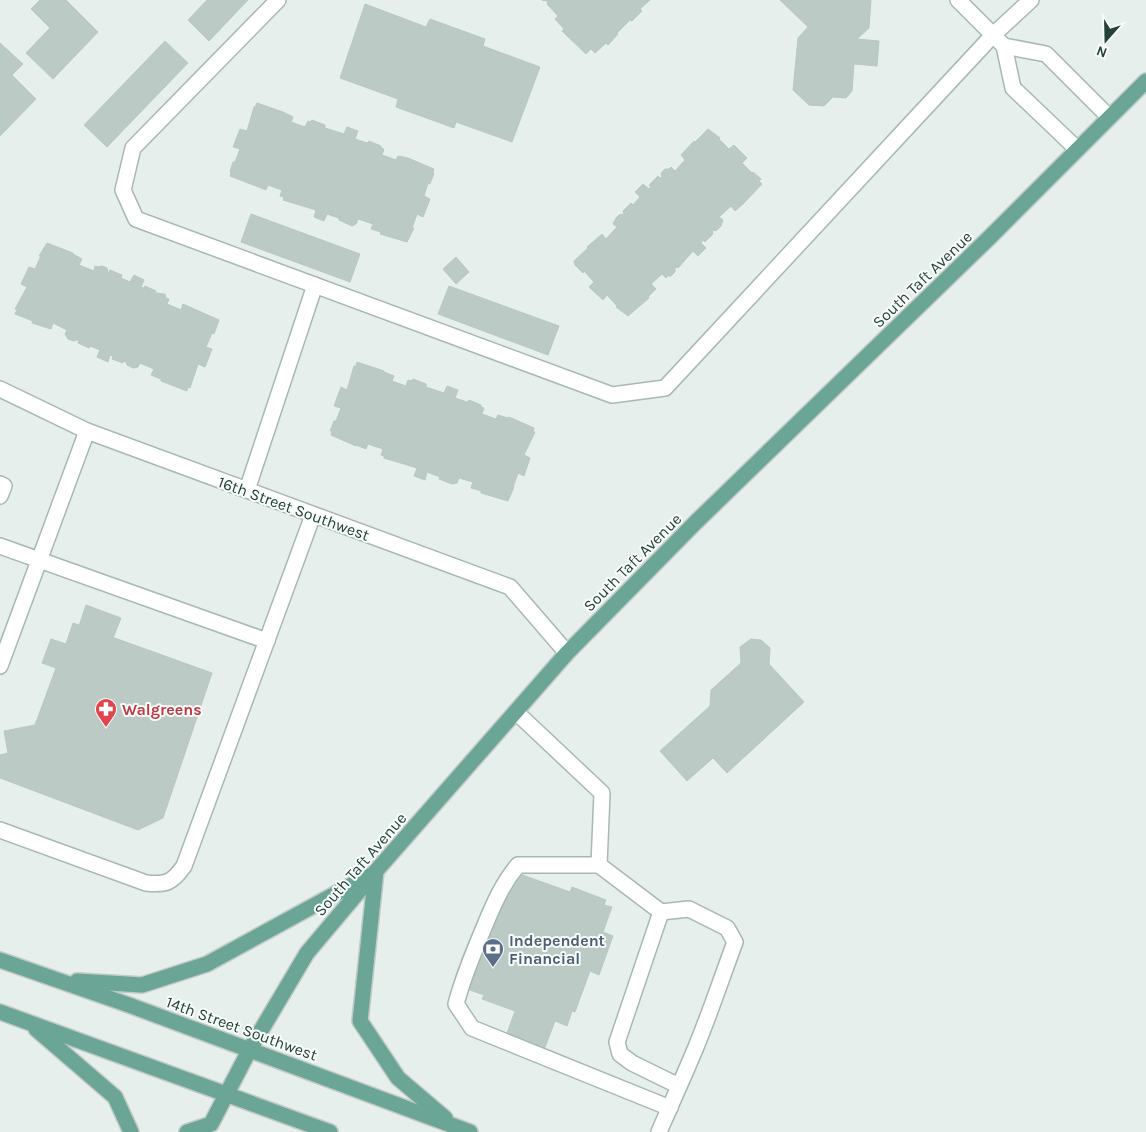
<svg xmlns="http://www.w3.org/2000/svg" width="1146" height="1132" font-family="Karla,sans-serif">
  <style>
    .building { fill: #bbcac4; stroke: #b8c9c2 }
    .lines { fill: none; stroke-linecap: round; stroke-linejoin: round }
    .minor-casing { stroke: #a8b8b2; stroke-width: 18 }
    .major-casing { stroke: #c2cac8; stroke-width: 18 }
    .minor { stroke: #fff; stroke-width: 15 }
    .major { stroke: #6aa596; stroke-width: 15 }
    .labels { text-anchor: middle; stroke-width: 4; stroke-linejoin: round; paint-order: stroke }
    .street-label { font-size: 16px; fill: #24423a; stroke: #f7fbf9 }
    .health-label { font-size: 16px; font-weight: bold; fill: #be3a42; stroke: #f7fbf9; text-anchor: start }
    .service-label { font-size: 16px; font-weight: bold; fill: #4e5e75; stroke: #f7fbf9; text-anchor: start }
  </style>
  <rect width="100%" height="100%" fill="#e6efeb"/>
  <g class="building">
    <polygon points="40,0 66,0 98,32 53,79 26,53 50,28 31,9"/>
    <polygon points="207,0 248,0 209,41 188,20"/>
    <polygon points="542,0 650,0 640,9 642,11 632,21 630,20 617,33 618,34 608,45 606,43 595,53 591,49 586,54 562,31 564,29 555,19 558,16 547,4 548,3 547,1"/>
    <polygon points="780,0 871,0 869,28 857,39 879,41 877,66 854,64 852,91 846,98 833,97 824,106 809,105 793,90 798,38 808,27"/>
    <polygon points="365,4 426,27 430,19 485,39 483,46 540,67 512,142 456,122 454,128 396,107 398,99 340,78"/>
    <polygon points="165,41 188,63 107,147 84,125"/>
    <polygon points="0,43 23,64 12,75 36,99 0,136"/>
    <polygon points="257,103 283,112 293,117 291,122 305,127 308,121 310,122 312,120 325,125 325,128 344,134 347,127 358,131 355,139 367,143 369,141 381,146 381,148 384,149 382,155 396,160 398,156 408,158 434,169 433,173 434,173 430,184 428,183 424,196 430,199 423,217 417,214 412,228 414,228 407,242 380,234 381,232 371,229 373,224 358,219 356,224 352,226 339,220 339,218 327,214 324,221 314,217 316,210 283,200 284,197 280,196 282,190 268,185 266,190 230,176 231,173 230,172 233,162 235,162 240,149 233,147 240,129 247,131 254,107 255,107"/>
    <polygon points="708,129 720,138 719,139 729,149 734,145 747,158 742,163 752,173 753,172 761,179 759,181 762,184 743,204 735,211 731,206 719,217 723,220 721,226 717,230 712,231 713,234 705,242 703,240 701,243 706,248 698,256 693,251 678,268 677,267 675,268 675,272 671,276 667,276 666,278 662,274 651,284 656,289 648,297 649,298 628,316 616,307 617,306 607,295 603,300 589,287 594,282 584,271 583,273 575,265 574,261 588,248 587,247 602,234 606,239 617,227 613,224 616,218 619,215 624,214 623,211 631,203 633,205 640,197 635,192 643,184 649,189 651,186 649,185 658,176 660,178 662,177 661,173 665,169 669,169 671,167 675,171 685,160 681,155 694,141 695,142"/>
    <polygon points="251,214 360,254 350,282 241,242"/>
    <polygon points="47,243 73,253 73,254 82,259 79,265 94,271 95,266 98,267 102,266 107,268 108,272 109,273 110,270 122,275 121,278 130,282 134,275 144,280 141,287 144,288 145,286 156,291 155,293 165,294 166,298 169,299 167,304 181,310 183,304 219,320 214,334 212,333 206,347 212,349 205,367 198,364 190,388 188,387 187,391 161,381 161,379 151,375 154,369 140,363 138,367 133,368 127,365 126,362 124,361 123,363 112,359 113,356 110,355 108,362 97,357 100,350 90,346 89,348 78,343 79,340 77,340 74,341 68,339 65,334 67,330 53,323 51,329 32,323 33,321 15,314 17,310 15,309 27,287 21,284 29,267 35,269 41,256 39,256"/>
    <polygon points="456,257 469,272 456,284 443,269"/>
    <polygon points="449,286 559,326 548,355 438,314"/>
    <polygon points="357,362 384,371 384,372 394,376 392,381 406,386 408,380 411,381 413,379 426,384 426,387 444,393 447,386 458,390 455,398 467,402 469,400 481,405 481,407 484,408 482,414 496,419 498,415 508,418 509,417 534,428 533,432 535,432 524,455 530,458 524,476 518,473 513,487 514,487 508,501 481,493 481,491 471,488 473,482 459,478 457,483 452,484 439,479 440,477 427,472 425,480 414,476 417,468 384,458 384,456 381,455 383,449 368,444 366,449 356,445 356,446 331,435 332,431 330,431 334,421 336,421 341,408 334,406 341,387 347,390 354,366 356,366"/>
    <polygon points="86,605 121,618 113,638 79,626"/>
    <polygon points="73,623 212,673 163,818 138,830 0,778 0,755 8,753 4,731 35,725 56,668 42,663 51,639 66,644"/>
    <polygon points="751,639 761,640 770,648 769,664 804,702 727,773 713,758 687,781 660,751 710,706 711,690 741,663 740,647"/>
    <polygon points="514,872 570,892 572,887 606,900 604,905 612,907 603,932 613,936 599,975 590,971 575,1012 572,1011 567,1026 555,1021 544,1050 506,1036 515,1011 482,999 484,995 467,989 505,887"/>
  </g>
  <g class="lines">
    <g class="minor-casing">
      <g id="minor">
        <polyline points="278,0 133,148 123,190 136,219 612,395 665,388 993,35 1031,0"/>
        <polyline points="958,0 1004,46 1013,88 1077,149"/>
        <polyline points="1004,46 1046,54 1109,117"/>
        <polyline points="0,389 87,431 510,587 567,653"/>
        <polyline points="0,484 4,486 0,496"/>
        <polyline points="247,490 315,285"/>
        <polyline points="0,546 267,641"/>
        <polyline points="0,666 87,431"/>
        <polyline points="516,712 602,793 599,865 661,912"/>
        <path d="M0,830L146,883C166,885 172,883 184,866L313,515"/>
        <path d="M599,865H518C503,883 494,903 485,925C474,951 463,977 456,1004L472,1028L670,1108"/>
        <path d="M659,1132C671,1104 684,1076 696,1047C710,1013 722,977 735,942L727,928L689,909L661,912L617,1042L620,1054L632,1063L679,1086"/>
      </g>
    </g>
    <g class="major-casing">
      <g id="major">
        <polyline points="376,871 360,1021 398,1078 445,1118"/>
        <polyline points="0,960 129,1005 470,1132"/>
        <polyline points="77,981 142,985 207,964 368,876"/>
        <polyline points="0,1012 330,1132"/>
        <polyline points="36,1029 115,1097 131,1132"/>
        <polyline points="187,1132 211,1124 250,1049 307,953 376,871 567,653 696,522 990,237 1146,81"/>
      </g>
    </g>
    <use href="#minor" class="minor"/>
    <use href="#major" class="major"/>
  </g>
  <defs>
    <g id="pharmacy-pin" transform="scale(1.125)"><path d="M0 17L-7.5 6A9.5 9.5 0 1 1 7.5 6Z" fill="#e0444e" stroke="#f7fbf9"/><path d="M-2-6h4v4h4v4h-4v4h-4v-4h-4v-4h4Z" fill="#fff"/></g>
    <g id="bank-pin" transform="scale(1.125)"><path d="M0 17L-7.5 6A9.5 9.5 0 1 1 7.5 6Z" fill="#5c6f8a" stroke="#f7fbf9"/><path d="M-6-4H6V4H-6ZM0-2.3a2.3 2.3 0 1 0 0 4.6a2.3 2.3 0 1 0 0-4.6Z" fill="#fff"/></g>
  </defs>
  <g fill-rule="evenodd">
    <use href="#pharmacy-pin" x="106" y="709"/>
    <use href="#bank-pin" x="493" y="949"/>
  </g>
  <g class="labels">
    <g class="street-label">
      <text transform="translate(922 279) rotate(-44)" y="6">South Taft Avenue</text>
      <text transform="translate(294 508) rotate(20)" y="6">16th Street Southwest</text>
      <text transform="translate(632 562) rotate(-45)" y="6">South Taft Avenue</text>
      <text transform="translate(360 864) rotate(-49)" y="6">South Taft Avenue</text>
      <text transform="translate(242 1028) rotate(20)" y="6">14th Street Southwest</text>
    </g>
    <g class="health-label">
      <text x="122" y="715">Walgreens</text>
    </g>
    <g class="service-label">
      <text x="509" y="946">Independent<tspan x="509" dy="18">Financial</tspan></text>
    </g>
  </g>
  <g transform="translate(1106 40) rotate(200)" stroke="#f7fbf9" stroke-width="4" paint-order="stroke">
  <path d="M0-4L9 19L0 12L-9 19Z" fill="#24423a"/>
  <text y="-8" font-size="14" font-weight="bold" text-anchor="middle" fill="#24423a">N</text>
  </g>
</svg>
